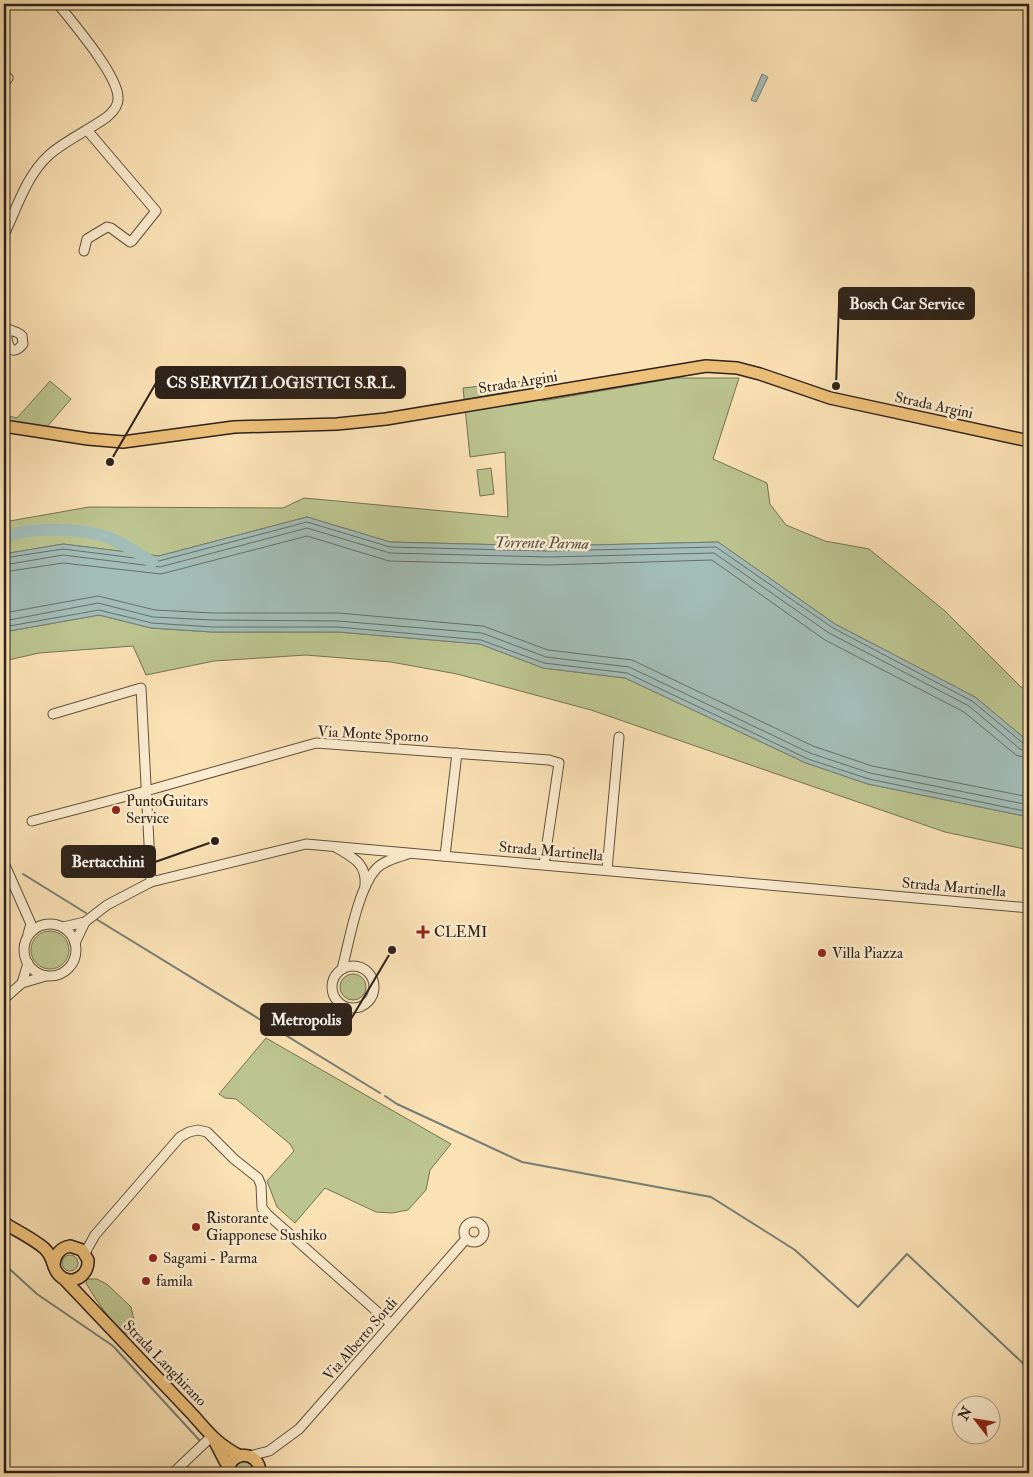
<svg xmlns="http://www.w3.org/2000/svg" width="1033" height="1477" font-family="'IM FELL Double Pica',serif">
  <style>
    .green { fill: #bcc48f; stroke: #747254 }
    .water { fill: #a2bcb6; stroke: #737e77 }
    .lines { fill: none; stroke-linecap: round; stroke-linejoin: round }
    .shore { stroke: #676e68; stroke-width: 1 }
    .stream { stroke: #737e77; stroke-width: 2 }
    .river { stroke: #a2bcb6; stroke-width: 12 }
    .minor-casing { stroke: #605140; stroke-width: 11 }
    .major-casing { stroke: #2c2119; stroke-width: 14 }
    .minor { stroke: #fceccf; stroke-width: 9 }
    .major { stroke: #eec17a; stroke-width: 11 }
    .poi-dot { fill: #8f2418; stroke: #fceccf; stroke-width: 2 }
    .labels { text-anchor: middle; stroke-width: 5; stroke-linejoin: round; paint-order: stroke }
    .street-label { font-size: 15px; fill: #2c2119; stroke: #fceccf }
    .poi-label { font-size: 15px; fill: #2c2119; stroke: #fceccf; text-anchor: start }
    .water-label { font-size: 16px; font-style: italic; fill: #4f5048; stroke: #fceccf }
    .leader { fill: none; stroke: #2c2119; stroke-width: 2 }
    .callout-dot { fill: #2c2119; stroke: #fceccf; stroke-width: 2 }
    .callout { fill: #2c2119; stroke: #2c2119; stroke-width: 2 }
    .callout-label { font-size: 16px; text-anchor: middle; font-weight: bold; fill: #fff }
  </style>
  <rect width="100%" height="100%" fill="#fbe2b5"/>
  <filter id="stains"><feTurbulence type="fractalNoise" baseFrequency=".004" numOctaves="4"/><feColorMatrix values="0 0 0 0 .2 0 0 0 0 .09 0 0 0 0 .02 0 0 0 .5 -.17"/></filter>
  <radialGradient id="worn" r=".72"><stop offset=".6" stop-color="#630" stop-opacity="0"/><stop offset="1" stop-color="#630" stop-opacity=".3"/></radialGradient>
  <g class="green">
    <polygon points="676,378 739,378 713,459 767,483 770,504 786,525 825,541 869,549 945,611 1021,687 1029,692 1029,742 975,697 835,624 718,542 548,546 390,542 307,517 159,556 63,544 4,554 4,522 89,507 283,508 304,498 508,517 505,452 470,457 463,388 526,381 542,401"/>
    <polygon points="50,381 71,399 45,429 4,422 4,415 17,418"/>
    <polygon points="491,468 494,494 480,496 477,470"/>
    <polygon points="99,615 151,628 212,632 338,632 480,644 543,668 625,678 806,763 868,784 1029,817 1029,850 945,832 591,710 457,674 391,662 306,655 214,661 146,675 133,646 39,653 4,661 4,632"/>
    <circle cx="50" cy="950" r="19"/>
    <circle cx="353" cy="987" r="13"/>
    <polygon points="266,1038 451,1144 430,1170 426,1190 408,1210 392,1213 376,1212 325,1188 295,1223 277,1207 267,1181 294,1151 290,1144 236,1099 225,1098 219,1094"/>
    <circle cx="70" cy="1263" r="8"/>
    <path d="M87,1279H97L108,1285L131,1307L138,1338L135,1340C113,1326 99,1305 86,1283Z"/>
    <path d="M243,1462C250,1463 254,1466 254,1473H233L237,1464Z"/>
  </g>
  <g class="water">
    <polygon points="762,74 768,77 756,102 751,100"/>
    <polygon points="307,517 390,542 548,546 718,542 835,624 975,697 1029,742 1029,817 868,784 806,763 625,678 543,668 480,644 338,632 212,632 151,628 99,615 4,632 4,554 63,544 159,556"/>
  </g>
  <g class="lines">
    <g class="shore">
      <polyline points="4,558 63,549 159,561 307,522 390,547 548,551 716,547 833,628 972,701 1024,744 1029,745"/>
      <polyline points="4,565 63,555 160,567 307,528 390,553 548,557 714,553 829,633 969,706 1020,749 1029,752"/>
      <polyline points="4,572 63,563 161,574 307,536 389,561 548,565 712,560 825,640 964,712 1016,755 1029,759"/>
      <polyline points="4,613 98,596 155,610 212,613 339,613 483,626 548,650 632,660 813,746 872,766 1029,797"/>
      <polyline points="4,621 98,603 153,617 212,620 338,621 482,633 546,657 629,667 810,753 870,773 1029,805"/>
      <polyline points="4,627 99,610 152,623 212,627 338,627 481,640 544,663 627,673 808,759 869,779 1029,812"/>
    </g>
    <g class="stream">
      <polyline points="23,874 86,913"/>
      <polyline points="96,919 380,1093"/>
      <polyline points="385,1096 397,1104 522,1162 711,1197 795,1250 858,1307 907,1254 1029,1369"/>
      <polyline points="4,1264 37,1294 113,1346 201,1442"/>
    </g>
    <path class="river" d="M4,539C25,525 83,529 107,537C124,543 137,553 152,562"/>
    <g class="minor-casing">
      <g id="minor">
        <polyline points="4,74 8,78 4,84"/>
        <path d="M4,235C17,208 26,176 49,155C66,140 89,130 107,117C113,112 119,105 118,97C117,74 73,23 58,4"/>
        <polyline points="84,251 87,239 107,227 111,228 130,242 132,241 156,211 87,130"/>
        <path d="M4,326C9,332 17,330 22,336L23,344C10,360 6,341 7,330"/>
        <polyline points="53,714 141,688 151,882"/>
        <polyline points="32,821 146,791 316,743 549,760 559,763 544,864"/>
        <path d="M337,848C354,858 367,864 365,886"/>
        <polyline points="445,856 457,753"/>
        <polyline points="4,863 31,924 28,934"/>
        <polyline points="607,870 619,737"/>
        <circle cx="50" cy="950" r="26"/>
        <polyline points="63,927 85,922 107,905 151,882 306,844 1029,908"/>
        <polyline points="75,943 85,922"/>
        <circle cx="353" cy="987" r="21"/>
        <path d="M342,969C349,942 358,889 376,869C383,861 398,857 408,854"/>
        <polyline points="22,983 28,963"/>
        <polyline points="4,999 22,983 46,976"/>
        <circle cx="474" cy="1232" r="10"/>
        <polyline points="85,1253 95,1235 180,1137 189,1132 198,1130 207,1132 234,1159 258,1178 261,1185 262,1208 267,1214 391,1324"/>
        <polyline points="250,1456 269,1451 299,1429 466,1239"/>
        <polyline points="173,1473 212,1436"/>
      </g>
    </g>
    <g class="major-casing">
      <g id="major">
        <polyline points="4,426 88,439 123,442 234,427 337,424 386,419 706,366 737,368 760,374 830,398 1029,441"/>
        <path d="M4,1223C17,1231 32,1238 44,1248C55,1258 51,1267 59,1275C71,1287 89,1276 88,1260L82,1250L70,1246C60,1248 54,1255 54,1266"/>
        <path d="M64,1279L193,1415C210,1434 216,1443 240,1456"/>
        <polyline points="214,1440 228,1467"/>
        <path d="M228,1473C229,1449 260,1450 260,1473"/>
      </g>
    </g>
    <use href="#minor" class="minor"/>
    <use href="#major" class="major"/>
  </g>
  <g class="poi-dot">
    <circle cx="116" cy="810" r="5"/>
    <path d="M420.5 924.5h5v5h5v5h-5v5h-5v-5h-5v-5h5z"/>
    <circle cx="822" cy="953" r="5"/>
    <circle cx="196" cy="1227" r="5"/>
    <circle cx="153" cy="1258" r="5"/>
    <circle cx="146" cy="1281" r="5"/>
  </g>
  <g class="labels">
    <g class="street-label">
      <text transform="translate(518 382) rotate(-9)" y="5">Strada Argini</text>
      <text transform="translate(934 405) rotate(12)" y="5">Strada Argini</text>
      <text transform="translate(373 734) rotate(3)" y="5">Via Monte Sporno</text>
      <text transform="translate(551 851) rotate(5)" y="5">Strada Martinella</text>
      <text transform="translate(954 887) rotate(5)" y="5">Strada Martinella</text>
      <text transform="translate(360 1339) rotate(-49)" y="5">Via Alberto Sordi</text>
      <text transform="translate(165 1363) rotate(46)" y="5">Strada Langhirano</text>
    </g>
    <g class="poi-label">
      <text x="126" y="806">PuntoGuitars<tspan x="126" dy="17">Service</tspan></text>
      <text x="434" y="937">CLEMI</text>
      <text x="832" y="958">Villa Piazza</text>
      <text x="206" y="1223">Ristorante<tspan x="206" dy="17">Giapponese Sushiko</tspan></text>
      <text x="163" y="1263">Sagami - Parma</text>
      <text x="156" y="1286">famila</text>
    </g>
    <g class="water-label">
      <text transform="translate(542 542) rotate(1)" y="6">Torrente Parma</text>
    </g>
  </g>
  <path class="leader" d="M836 386L839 304M110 462L156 383M215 841L155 862M392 950L351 1019"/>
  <g class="callout-dot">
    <circle cx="836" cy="386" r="5"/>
    <circle cx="110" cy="462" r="5"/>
    <circle cx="215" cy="841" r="5"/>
    <circle cx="392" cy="950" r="5"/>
  </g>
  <g class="callout">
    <rect x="839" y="288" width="135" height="31" rx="5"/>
    <rect x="156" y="367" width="249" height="31" rx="5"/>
    <rect x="62" y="846" width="93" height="31" rx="5"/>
    <rect x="261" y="1004" width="90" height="31" rx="5"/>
  </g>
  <g class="callout-label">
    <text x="907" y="309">Bosch Car Service</text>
    <text x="281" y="388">CS SERVIZI LOGISTICI S.R.L.</text>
    <text x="108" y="867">Bertacchini</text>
    <text x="306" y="1025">Metropolis</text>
  </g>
  <rect width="1033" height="1477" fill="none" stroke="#fbe2b5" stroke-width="20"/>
  <rect x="5" y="5" width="1023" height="1467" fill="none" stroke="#2c2119" stroke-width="2.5"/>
  <rect x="10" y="10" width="1013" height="1457" fill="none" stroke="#2c2119"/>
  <g transform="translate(976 1420) rotate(301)"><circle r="24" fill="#fceccf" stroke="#a99b86"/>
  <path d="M0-4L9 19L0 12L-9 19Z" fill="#8f2418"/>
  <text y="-8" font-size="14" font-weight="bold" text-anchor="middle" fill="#2c2119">N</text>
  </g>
  <rect width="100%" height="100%" filter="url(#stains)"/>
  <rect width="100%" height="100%" fill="url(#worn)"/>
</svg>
